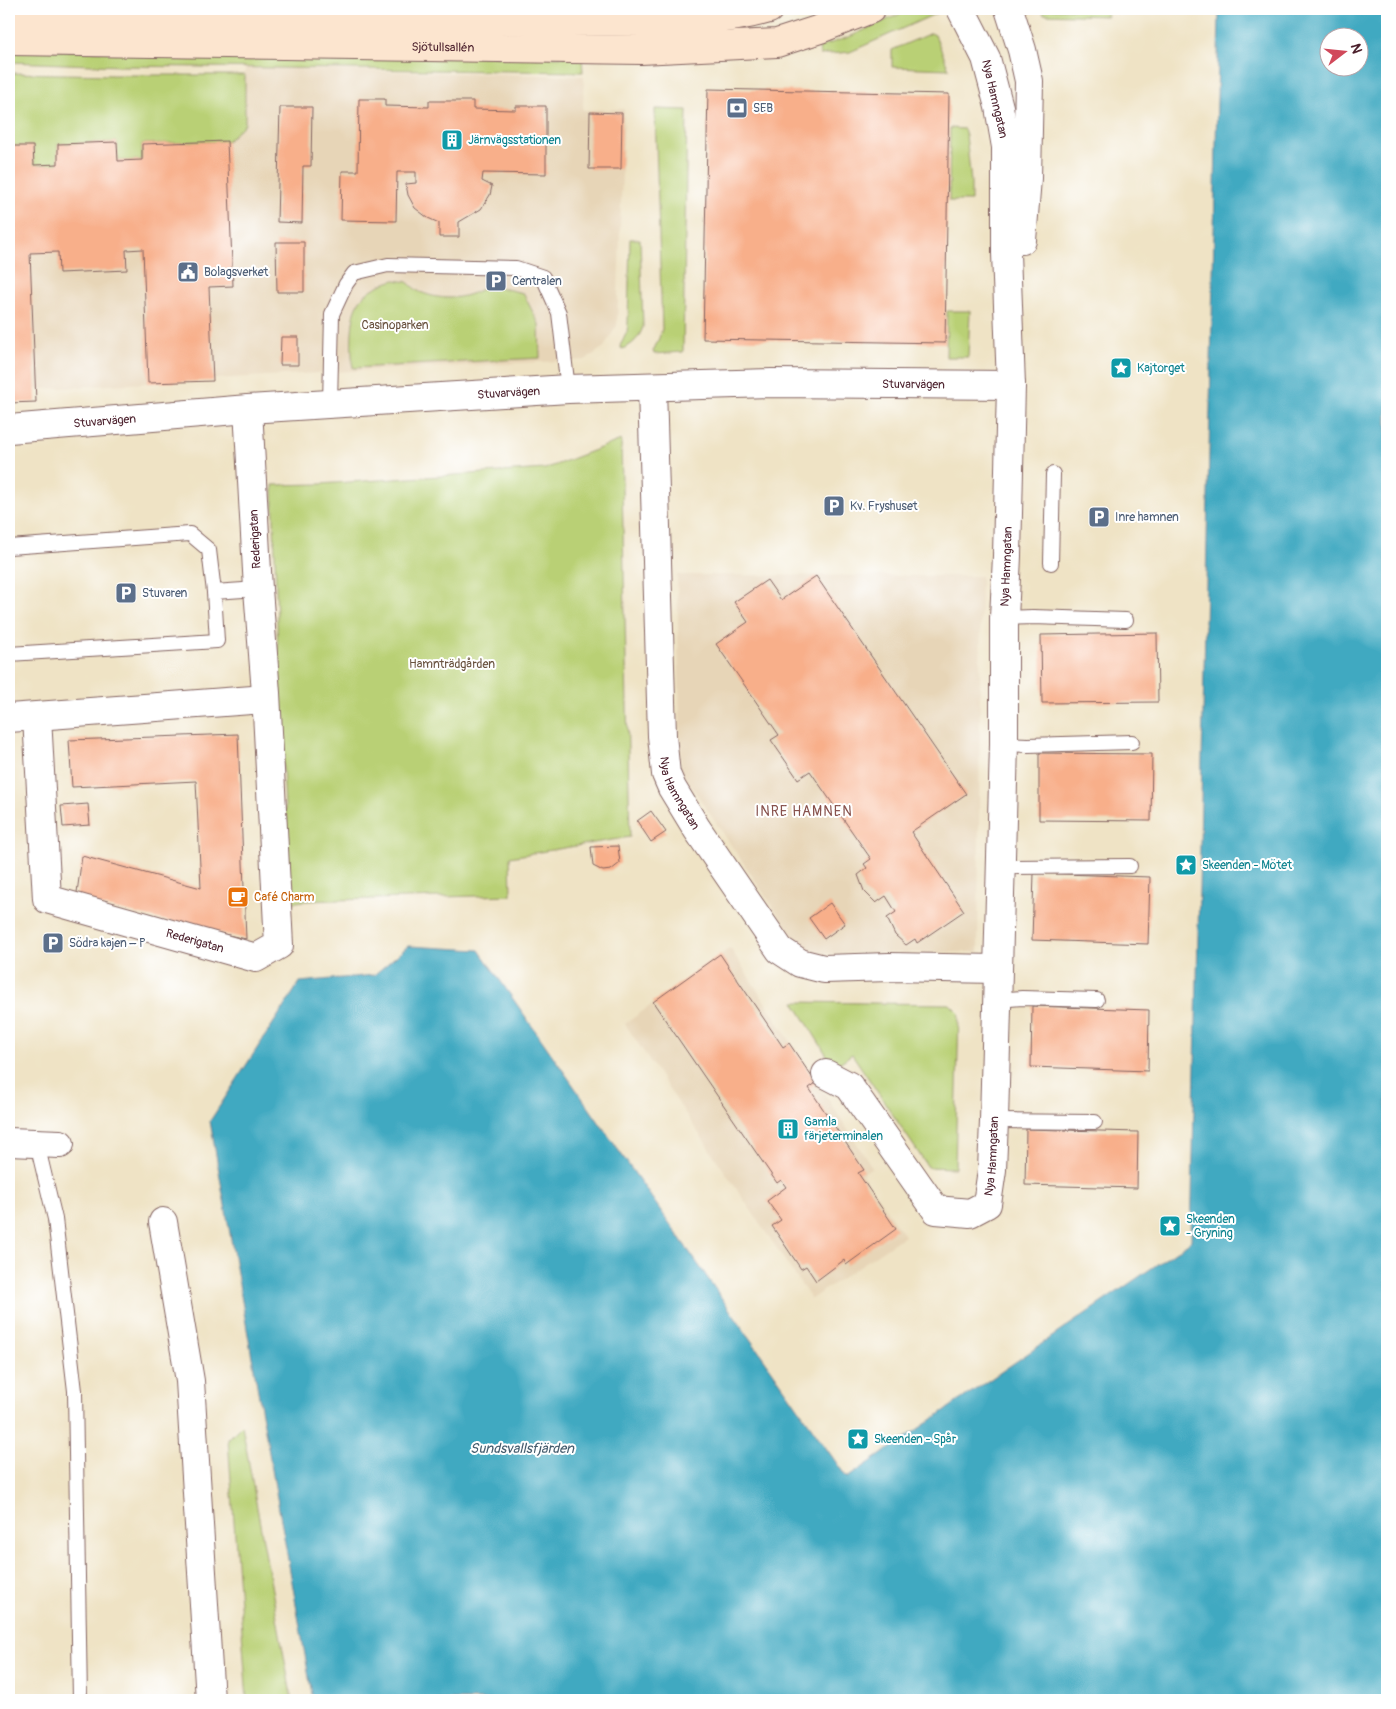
<svg xmlns="http://www.w3.org/2000/svg" width="1396" height="1709" font-family="Pangolin,sans-serif">
  <style>
    .built { fill: #e7d5b7 }
    .green { fill: #b9d074; stroke: #827850 }
    .water { fill: #41a9c1; stroke: #466476; fill-rule: evenodd }
    .building { fill: #f8af8a }
    .lines { fill: none; stroke-linecap: round; stroke-linejoin: round }
    .service-casing { stroke: #846461; stroke-width: 16 }
    .minor-casing { stroke: #846461; stroke-width: 30 }
    .secondary-casing { stroke: #846461; stroke-width: 30 }
    .service { stroke: #fff; stroke-width: 14 }
    .minor { stroke: #fff; stroke-width: 28 }
    .secondary { stroke: #fce5cf; stroke-width: 28 }
    .labels { text-anchor: middle; stroke-width: 4; stroke-linejoin: round; paint-order: stroke }
    .street-label { font-size: 12px; fill: #4a1f2b; stroke: #fff }
    .service-label { font-size: 12px; fill: #4e5e75; stroke: #fff; text-anchor: start }
    .culture-label { font-size: 12px; fill: #0d838f; stroke: #fff; text-anchor: start }
    .park-label { font-size: 12px; fill: #6b5441; stroke: #fff }
    .food-label { font-size: 12px; fill: #c56008; stroke: #fff; text-anchor: start }
    .neighbourhood-label { font-size: 14px; letter-spacing: 1px; fill: #87514c; stroke: #fff }
    .water-label { font-size: 14px; font-style: italic; fill: #465d6e; stroke: #fff }
  </style>
  <rect width="100%" height="100%" fill="#fff"/>
  <filter id="ink" filterUnits="userSpaceOnUse"><feTurbulence type="fractalNoise" baseFrequency=".02" numOctaves="2"/><feDisplacementMap in="SourceGraphic" scale="10" xChannelSelector="R" yChannelSelector="G"/><feConvolveMatrix kernelMatrix="1 2 1 2 8 2 1 2 1" color-interpolation-filters="sRGB"/></filter>
  <filter id="wash" filterUnits="userSpaceOnUse"><feTurbulence type="fractalNoise" baseFrequency=".0096" numOctaves="4" result="noise"/><feDisplacementMap in="SourceGraphic" scale="20" xChannelSelector="R" yChannelSelector="G"/><feGaussianBlur stdDeviation="1.12" result="paint"/><feColorMatrix in="noise" values="0 0 0 0 0 0 0 0 0 0 0 0 0 0 0 0 0 1.4 0 .05"/><feComposite in="paint" operator="in"/></filter>
  <g filter="url(#wash)">
    <rect width="100%" height="100%" fill="#efe3c5"/>
    <g class="built">
      <polygon points="245,68 584,76 583,110 624,109 617,325 604,347 585,360 352,371 9,391 9,131 245,123"/>
      <polygon points="677,575 981,576 978,952 805,954 681,771"/>
      <polygon points="730,948 872,1167 862,1174 904,1236 811,1299 625,1024"/>
    </g>
    <g class="green">
      <polygon points="911,9 944,10 850,52 820,55 819,47 849,37"/>
      <polygon points="1042,9 1107,9 1107,16 1044,14"/>
      <polygon points="931,33 935,35 949,69 892,67 892,50"/>
      <polygon points="9,50 582,57 583,72 121,66 9,62"/>
      <polygon points="9,73 114,75 245,75 245,124 227,141 142,144 142,160 118,161 117,142 58,144 58,164 34,165 33,146 9,146"/>
      <polygon points="655,109 687,110 683,352 654,354 653,351 658,341 662,329"/>
      <polygon points="950,128 964,129 966,135 971,182 971,201 949,201"/>
      <path d="M630,239H640L643,327C639,338 633,345 622,349L620,346L627,332L628,324Z"/>
      <path d="M395,280C399,281 404,281 407,282C412,285 415,290 420,292C445,302 467,299 489,285L523,293L539,324L540,358L353,368C351,350 350,318 359,302C366,290 383,283 395,280Z"/>
      <polygon points="947,311 970,311 968,357 946,357"/>
      <polygon points="621,440 630,837 510,857 511,895 303,901 290,903 279,691 273,485 320,484 545,469"/>
      <polygon points="794,1002 950,1004 959,1013 955,1168 928,1167 852,1054 834,1067"/>
      <polygon points="242,1425 292,1700 247,1700 228,1439"/>
    </g>
    <path class="water" d="M1220,9H1387V1700H313L210,1121L300,982L374,975L408,946L479,950L847,1478L1191,1241L1219,13ZM1328,38H1358V68H1328Z"/>
    <g id="blocks">
      <g class="building">
        <polygon points="708,89 949,94 945,343 703,339"/>
        <polygon points="359,99 385,99 385,106 429,107 429,101 473,101 473,109 516,110 516,106 546,106 546,174 483,173 482,181 492,186 490,195 481,209 459,222 459,237 439,237 439,223 428,218 415,208 408,195 406,184 416,183 416,172 397,172 396,221 341,220 342,171 358,171"/>
        <polygon points="280,107 312,107 311,166 303,166 302,223 277,222"/>
        <polygon points="590,112 622,113 621,169 589,169"/>
        <polygon points="227,141 233,286 209,287 213,381 148,383 143,249 126,250 127,270 59,273 58,252 30,253 36,402 9,403 9,146 33,146 34,165 58,164 58,144 117,142 118,161 142,160 142,144"/>
        <polygon points="276,242 304,242 304,292 277,292"/>
        <polygon points="281,337 298,337 298,365 280,365"/>
        <polygon points="816,576 966,794 911,832 964,911 917,943 915,939 906,945 895,935 887,918 896,912 886,896 876,903 864,891 858,875 867,868 864,864 871,859 810,771 798,779 771,740 779,735 716,644 748,622 734,602 767,580 781,600"/>
        <polygon points="1157,633 1158,702 1042,703 1041,635"/>
        <polygon points="238,734 246,939 76,900 82,856 201,888 196,781 72,787 69,740"/>
        <polygon points="1039,753 1152,754 1151,821 1039,820"/>
        <polygon points="88,804 90,825 63,827 61,806"/>
        <polygon points="651,811 666,832 651,842 637,821"/>
        <polygon points="618,846 620,863 611,870 603,871 593,866 591,847"/>
        <polygon points="1034,873 1150,877 1148,944 1032,940"/>
        <polygon points="830,903 845,924 824,939 809,918"/>
        <polygon points="720,954 783,1047 789,1043 816,1083 809,1088 864,1170 858,1173 896,1229 846,1265 844,1260 816,1281 806,1266 801,1269 772,1226 781,1220 767,1201 786,1187 781,1180 777,1183 653,1002"/>
        <polygon points="1032,1006 1149,1010 1148,1071 1031,1067"/>
        <polygon points="1026,1129 1138,1132 1137,1188 1025,1185"/>
      </g>
    </g>
  </g>
  <g filter="url(#ink)">
    <use href="#blocks" fill-opacity="0" stroke="#846461" stroke-width="1"/>
    <g class="lines">
      <g class="service-casing">
        <g id="service">
          <polyline points="330,404 332,314 346,284 354,273 388,265 516,268 543,277 559,313 568,389"/>
          <polyline points="9,547 190,534 209,550 214,592"/>
          <polyline points="1051,563 1053,474"/>
          <polyline points="1004,618 1033,617 1126,620"/>
          <polyline points="9,654 217,641 214,592 258,589"/>
          <polyline points="1004,744 1028,745 1132,742"/>
          <polyline points="1001,867 1130,866"/>
          <polyline points="996,1000 1022,998 1097,1000"/>
          <polyline points="994,1121 1095,1122"/>
          <polyline points="37,1144 55,1219 75,1391 80,1700"/>
        </g>
      </g>
      <g class="minor-casing">
        <g id="minor">
          <polyline points="1009,9 1022,50 1029,81 1027,178 1022,240"/>
          <path id="s1" d="M652,387L662,736L666,774L672,788L697,829L780,950L800,963L824,969L889,967L997,969"/>
          <path id="s2" d="M9,429L248,409L568,389L772,383L1011,385"/>
          <path id="s3" d="M37,717L47,899L256,958L279,945L266,693L258,589L248,409"/>
          <polyline points="9,718 266,699"/>
          <path id="s4" d="M826,1074L849,1086L936,1210L970,1213L987,1204L992,1170L994,1121L1004,744V618L1007,556L1011,385L1006,253V147L999,107L986,58L961,9"/>
          <polyline points="9,1142 60,1144"/>
          <polyline points="163,1222 190,1381 210,1700"/>
        </g>
      </g>
      <g class="secondary-casing">
        <g id="secondary">
          <path d="M9,16L641,22C685,22 727,21 769,9"/>
          <path id="s5" d="M9,41L641,50L777,43L820,29L871,9"/>
        </g>
      </g>
      <use href="#service" class="service"/>
      <use href="#minor" class="minor"/>
      <use href="#secondary" class="secondary"/>
    </g>
  </g>
  <defs>
    <g id="bank-square" transform="scale(1.125)"><rect x="-9" y="-9" width="18" height="18" rx="4" fill="#5c6f8a" stroke="#fff"/><path d="M-6-4H6V4H-6ZM0-2.3a2.3 2.3 0 1 0 0 4.6a2.3 2.3 0 1 0 0-4.6Z" fill="#fff"/></g>
    <g id="building-square" transform="scale(1.125)"><rect x="-9" y="-9" width="18" height="18" rx="4" fill="#0f9aa8" stroke="#fff"/><path d="M-4-6H4V6H1V3H-1V6H-4ZM-2.5-4.3h1.7v1.8h-1.7ZM.8-4.3h1.7v1.8H.8ZM-2.5-1h1.7V.8h-1.7ZM.8-1h1.7V.8H.8Z" fill="#fff"/></g>
    <g id="civic-square" transform="scale(1.125)"><rect x="-9" y="-9" width="18" height="18" rx="4" fill="#5c6f8a" stroke="#fff"/><path d="M-.6-6.5H3V-4.5H.6V-3L4-1V1h2V6H-6V1h2V-1L-.6-3ZM-1.2 2.5V6h2.4V2.5Z" fill="#fff"/></g>
    <g id="parking-square" transform="scale(1.125)"><rect x="-9" y="-9" width="18" height="18" rx="4" fill="#5c6f8a" stroke="#fff"/><path d="M-3.5-5.5H1a3.5 3.5 0 0 1 0 7H-1V5.5H-3.5ZM-1-3.4V-.6H.8a1.4 1.4 0 0 0 0-2.8Z" fill="#fff"/></g>
    <g id="sight-square" transform="scale(1.125)"><rect x="-9" y="-9" width="18" height="18" rx="4" fill="#0f9aa8" stroke="#fff"/><path d="M0-6L1.8-2.2L6-1.7L2.9 1.2L3.7 5.4L0 3.3L-3.7 5.4L-2.9 1.2L-6-1.7L-1.8-2.2Z" fill="#fff"/></g>
    <g id="cafe-square" transform="scale(1.125)"><rect x="-9" y="-9" width="18" height="18" rx="4" fill="#e8710a" stroke="#fff"/><path d="M-5.5-4.5H6V0H3Q3 3.5 0 3.5H-2.5Q-5.5 3.5-5.5 0ZM3-3.2v2h1.7v-2ZM-6 4.5H4V6H-6Z" fill="#fff"/></g>
  </defs>
  <g fill-rule="evenodd">
    <use href="#bank-square" x="737" y="108"/>
    <use href="#building-square" x="452" y="140"/>
    <use href="#civic-square" x="188" y="272"/>
    <use href="#parking-square" x="496" y="281"/>
    <use href="#sight-square" x="1121" y="368"/>
    <use href="#parking-square" x="834" y="506"/>
    <use href="#parking-square" x="1099" y="517"/>
    <use href="#parking-square" x="126" y="593"/>
    <use href="#sight-square" x="1186" y="865"/>
    <use href="#cafe-square" x="238" y="897"/>
    <use href="#parking-square" x="53" y="943"/>
    <use href="#building-square" x="788" y="1129"/>
    <use href="#sight-square" x="1170" y="1226"/>
    <use href="#sight-square" x="858" y="1439"/>
  </g>
  <g class="labels">
    <g class="street-label">
      <text dy="4" stroke="none"><textPath href="#s5" startOffset="434">Sjötullsallén</textPath></text>
      <text transform="translate(995 99) rotate(77)" y="4">Nya Hamngatan</text>
      <text dy="4" stroke="none"><textPath href="#s2" startOffset="906">Stuvarvägen</textPath></text>
      <text dy="4" stroke="none"><textPath href="#s2" startOffset="501">Stuvarvägen</textPath></text>
      <text dy="4" stroke="none"><textPath href="#s2" startOffset="96">Stuvarvägen</textPath></text>
      <text transform="translate(255 539) rotate(-93)" y="4">Rederigatan</text>
      <text dy="4" stroke="none"><textPath href="#s4" startOffset="869">Nya Hamngatan</textPath></text>
      <text dy="4" stroke="none"><textPath href="#s1" startOffset="410">Nya Hamngatan</textPath></text>
      <text dy="4" stroke="none"><textPath href="#s3" startOffset="336">Rederigatan</textPath></text>
      <text dy="4" stroke="none"><textPath href="#s4" startOffset="279">Nya Hamngatan</textPath></text>
    </g>
    <g class="service-label">
      <text x="753" y="112">SEB</text>
      <text x="204" y="276">Bolagsverket</text>
      <text x="512" y="285">Centralen</text>
      <text x="850" y="510">Kv. Fryshuset</text>
      <text x="1115" y="521">Inre hamnen</text>
      <text x="142" y="597">Stuvaren</text>
      <text x="69" y="947">Södra kajen – P</text>
    </g>
    <g class="culture-label">
      <text x="468" y="144">Järnvägsstationen</text>
      <text x="1137" y="372">Kajtorget</text>
      <text x="1202" y="869">Skeenden - Mötet</text>
      <text x="804" y="1126">Gamla<tspan x="804" dy="14">färjeterminalen</tspan></text>
      <text x="1186" y="1223">Skeenden<tspan x="1186" dy="14">- Gryning</tspan></text>
      <text x="874" y="1443">Skeenden - Spår</text>
    </g>
    <g class="park-label">
      <text x="395" y="329">Casinoparken</text>
      <text x="452" y="668">Hamnträdgården</text>
    </g>
    <g class="food-label">
      <text x="254" y="901">Café Charm</text>
    </g>
    <g class="neighbourhood-label">
      <text x="804" y="816">INRE HAMNEN</text>
    </g>
    <g class="water-label">
      <text x="522" y="1453">Sundsvallsfjärden</text>
    </g>
  </g>
  <rect width="1396" height="1709" fill="none" stroke="#fff" stroke-width="30"/>
  <g transform="translate(1344 52) rotate(74)"><circle r="24" fill="#ffffff" stroke="#b7a5aa"/>
  <path d="M0-4L9 19L0 12L-9 19Z" fill="#d1495b"/>
  <text y="-8" font-size="14" font-weight="bold" text-anchor="middle" fill="#4a1f2b">N</text>
  </g>
</svg>
